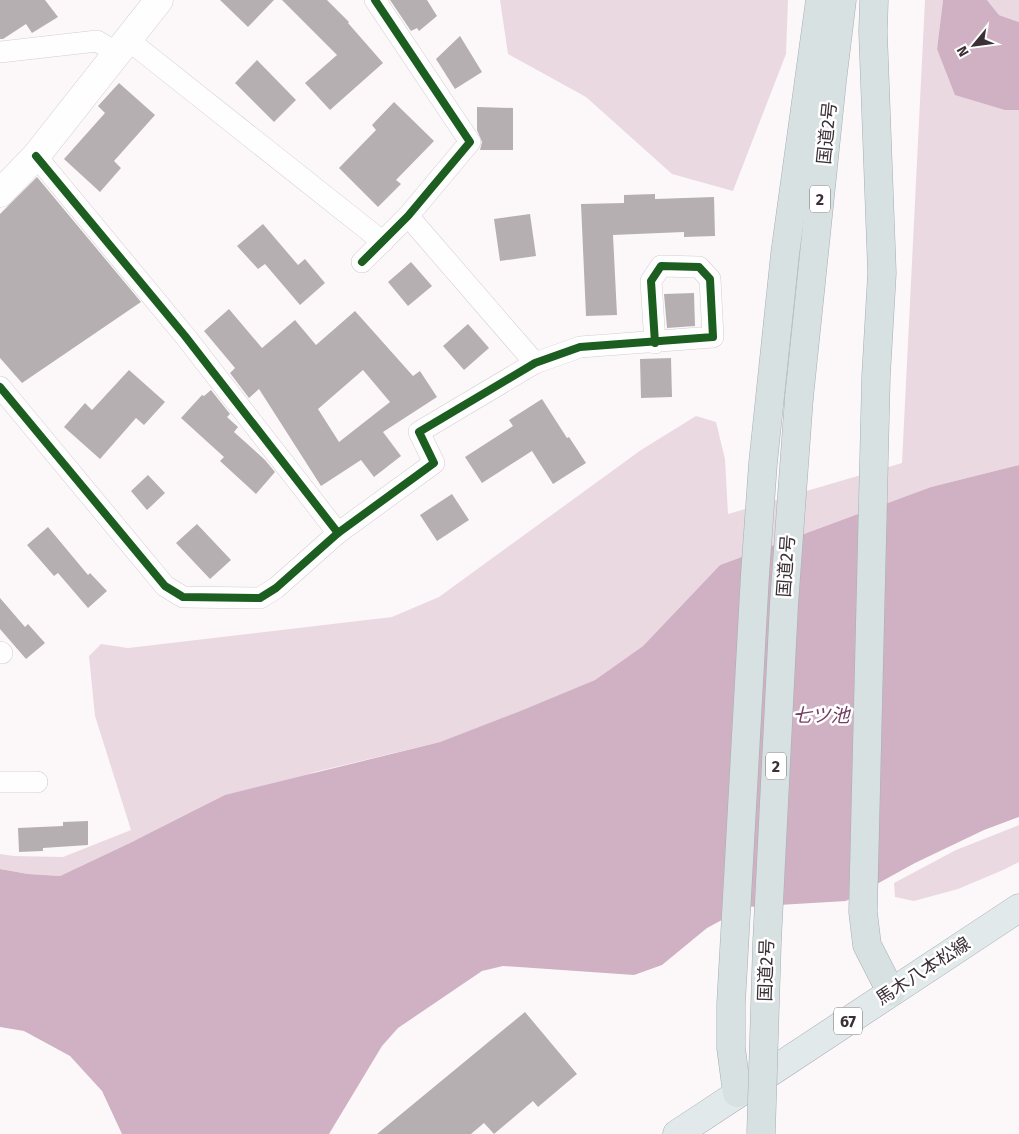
<svg xmlns="http://www.w3.org/2000/svg" width="1019" height="1134" font-family="'Fira Sans','Noto Sans JP',sans-serif">
  <style>
    .green { fill: #ebd9e2 }
    .water { fill: #d0b1c3 }
    .building { fill: #b6afb2; fill-rule: evenodd }
    .lines { fill: none; stroke-linecap: round; stroke-linejoin: round }
    .minor-casing { stroke: #d4cdd1; stroke-width: 22 }
    .tertiary-casing { stroke: #d4cdd1; stroke-width: 29 }
    .primary-casing { stroke: #a4afb2; stroke-width: 29 }
    .trunk-casing { stroke: #a4afb2; stroke-width: 29 }
    .minor { stroke: #fffefe; stroke-width: 21 }
    .tertiary { stroke: #fffefe; stroke-width: 28 }
    .primary { stroke: #e1e9ea; stroke-width: 28 }
    .trunk { stroke: #d7e1e2; stroke-width: 28 }
    .trunk-bridge-casing { stroke: #a4afb2; stroke-width: 29; stroke-linecap: butt }
    .trunk-bridge { stroke: #d7e1e2; stroke-width: 28 }
    .cycleway-casing { stroke: #fff; stroke-width: 11 }
    .cycleway { stroke: #1b5e20; stroke-width: 8 }
    .labels { text-anchor: middle; stroke-width: 5; stroke-linejoin: round; paint-order: stroke }
    .shield { fill: #fff; stroke: #766e73; stroke-width: 1 }
    .shield-label { font-size: 16px; font-weight: bold; fill: #3c3037 }
    .street-label { font-size: 18px; fill: #3c3037; stroke: #fff }
    .water-label { font-size: 19px; font-style: italic; fill: #753d5f; stroke: #fff }
  </style>
  <rect width="100%" height="100%" fill="#fcf8fa"/>
  <g class="green">
    <polygon points="500,0 788,0 786,54 733,191 672,174 586,97 508,54"/>
    <polygon points="925,0 943,0 937,49 1005,110 1019,110 1019,465 931,487 720,565 643,646 595,680 519,712 440,742 315,772 132,842 60,876 28,874 0,869 0,854 14,856 63,857 131,830 95,716 89,656 101,644 128,648 392,617 439,597 641,450 696,416 716,422 725,459 728,514 902,463"/>
    <polygon points="987,0 1019,0 1019,22 999,15"/>
    <polygon points="1019,825 1019,862 1003,870 958,889 914,901 895,897 894,883 956,850"/>
  </g>
  <g class="water">
    <polygon points="943,0 987,0 999,15 1019,22 1019,110 1005,110 955,95 937,49"/>
    <polygon points="1019,465 1019,817 984,830 915,863 846,901 746,907 707,928 662,965 634,975 503,966 482,971 398,1028 382,1046 329,1134 122,1134 102,1091 70,1056 24,1031 0,1027 0,869 28,874 60,876 132,842 225,795 440,742 518,712 595,680 643,646 720,565 931,487"/>
  </g>
  <g class="building">
    <polygon points="0,0 45,0 58,17 32,33 26,24 3,39 0,39"/>
    <polygon points="220,0 274,0 248,27"/>
    <polygon points="282,0 327,0 349,22 348,23 383,63 330,110 305,83 337,55"/>
    <polygon points="390,0 427,0 437,16 419,31 417,28 411,31"/>
    <polygon points="460,36 482,72 455,89 436,59"/>
    <polygon points="257,60 296,100 274,122 235,83"/>
    <polygon points="119,83 155,115 114,161 121,168 100,192 64,159 105,113 98,106"/>
    <polygon points="394,102 434,141 396,180 401,184 378,207 339,168 376,130 372,125"/>
    <polygon points="477,107 513,108 513,150 480,150 482,142 477,130"/>
    <polygon points="37,177 141,302 22,383 0,358 0,214"/>
    <polygon points="655,194 655,199 714,197 715,236 684,237 684,232 613,235 617,315 586,316 581,204 624,203 624,195"/>
    <polygon points="530,214 536,256 500,261 494,219"/>
    <polygon points="263,224 298,265 305,259 325,283 300,305 265,264 258,269 237,246"/>
    <polygon points="411,262 432,286 408,306 388,282"/>
    <polygon points="694,293 695,326 667,328 664,294"/>
    <path d="M229,309L262,348L295,320L316,345L355,311L413,376L420,371L437,397L383,432L401,456L374,477L361,460L321,486L259,389L249,398L230,373L235,368L204,331ZM363,370L390,402L339,442L318,409Z"/>
    <polygon points="468,324 489,348 464,370 443,346"/>
    <polygon points="671,358 672,397 641,398 640,359"/>
    <polygon points="129,370 165,402 144,425 136,418 100,459 64,427 85,403 92,410"/>
    <polygon points="211,390 230,414 227,417 238,427 234,432 265,460 275,472 256,494 220,461 224,457 181,418 202,395 204,396"/>
    <polygon points="542,399 567,438 569,437 586,463 553,484 532,451 482,483 465,457 513,426 509,420"/>
    <polygon points="148,475 165,493 147,510 131,491"/>
    <polygon points="452,494 469,520 437,541 420,515"/>
    <polygon points="197,524 231,560 210,579 176,543"/>
    <polygon points="48,527 88,575 90,573 107,591 88,608 58,573 54,576 27,545"/>
    <polygon points="0,598 25,627 28,624 45,643 26,659 0,629"/>
    <polygon points="88,821 88,845 43,848 43,851 19,852 18,828 63,826 63,822"/>
    <polygon points="525,1012 577,1074 538,1107 533,1101 494,1134 484,1123 471,1134 377,1134"/>
  </g>
  <g class="lines">
    <g class="minor-casing">
      <g id="minor">
        <polyline points="127,39 383,242"/>
        <polyline points="0,52 97,41 117,53"/>
        <polyline points="36,156 185,336 338,533"/>
        <polyline points="408,216 535,363"/>
        <polyline points="362,262 408,216 470,142 375,0"/>
        <polyline points="0,387 165,586 183,597 260,598 276,588 338,533 434,463 419,432 535,363 580,347 713,337 710,279 699,267 661,266 651,281 655,343"/>
        <polyline points="0,652 2,653"/>
        <polyline points="0,782 37,782"/>
      </g>
    </g>
    <g class="tertiary-casing">
      <polyline id="tertiary" points="0,193 36,156 159,0"/>
    </g>
    <g class="primary-casing">
      <polyline id="primary" points="677,1134 1019,908"/>
    </g>
    <g class="trunk-casing">
      <g id="trunk">
        <polyline points="874,0 873,32 882,273 876,376 863,912 867,945 891,992"/>
        <polyline points="799,398 832,82 842,0"/>
        <polyline points="737,1093 731,1048 731,1004 755,575 763,463 785,254 820,0"/>
      </g>
    </g>
    <use href="#minor" class="minor"/>
    <use href="#tertiary" class="tertiary"/>
    <use href="#primary" class="primary"/>
    <use href="#trunk" class="trunk"/>
    <g class="trunk-bridge-casing">
      <polyline id="trunk-bridge" points="761,1134 767,942 784,604 799,398"/>
    </g>
    <use href="#trunk-bridge" class="trunk-bridge"/>
    <g class="cycleway-casing">
      <g id="cycleway">
        <polyline points="36,156 185,336 338,533"/>
        <polyline points="362,262 408,216 470,142 375,0"/>
        <polyline points="0,387 165,586 183,597 260,598 276,588 338,533 434,463 419,432 535,363 580,347 713,337 710,279 699,267 661,266 651,281 655,343"/>
      </g>
    </g>
    <use href="#cycleway" class="cycleway"/>
  </g>
  <g class="labels">
    <g class="shield">
      <rect x="810" y="185.5" width="20" height="27" rx="4"/>
      <rect x="766" y="752.5" width="20" height="27" rx="4"/>
      <rect x="834" y="1007.5" width="28" height="27" rx="4"/>
    </g>
    <g class="shield-label">
      <text x="820" y="205">2</text>
      <text x="776" y="772">2</text>
      <text x="848" y="1027">67</text>
    </g>
    <g class="street-label">
      <text transform="translate(827 133) rotate(-84)" y="6">国道2号</text>
      <text transform="translate(786 566) rotate(-86)" y="6">国道2号</text>
      <text transform="translate(766 970) rotate(-88)" y="6">国道2号</text>
      <text transform="translate(923 971) rotate(-33)" y="6">馬木八本松線</text>
    </g>
    <g class="water-label">
      <text x="821" y="722">七ツ池</text>
    </g>
  </g>
  <g transform="translate(974 45) rotate(241)" stroke="#ffffff" stroke-width="4" paint-order="stroke">
  <path d="M0-4L9 19L0 12L-9 19Z" fill="#3c3037"/>
  <text y="-8" font-size="14" font-weight="bold" text-anchor="middle" fill="#3c3037">N</text>
  </g>
</svg>
